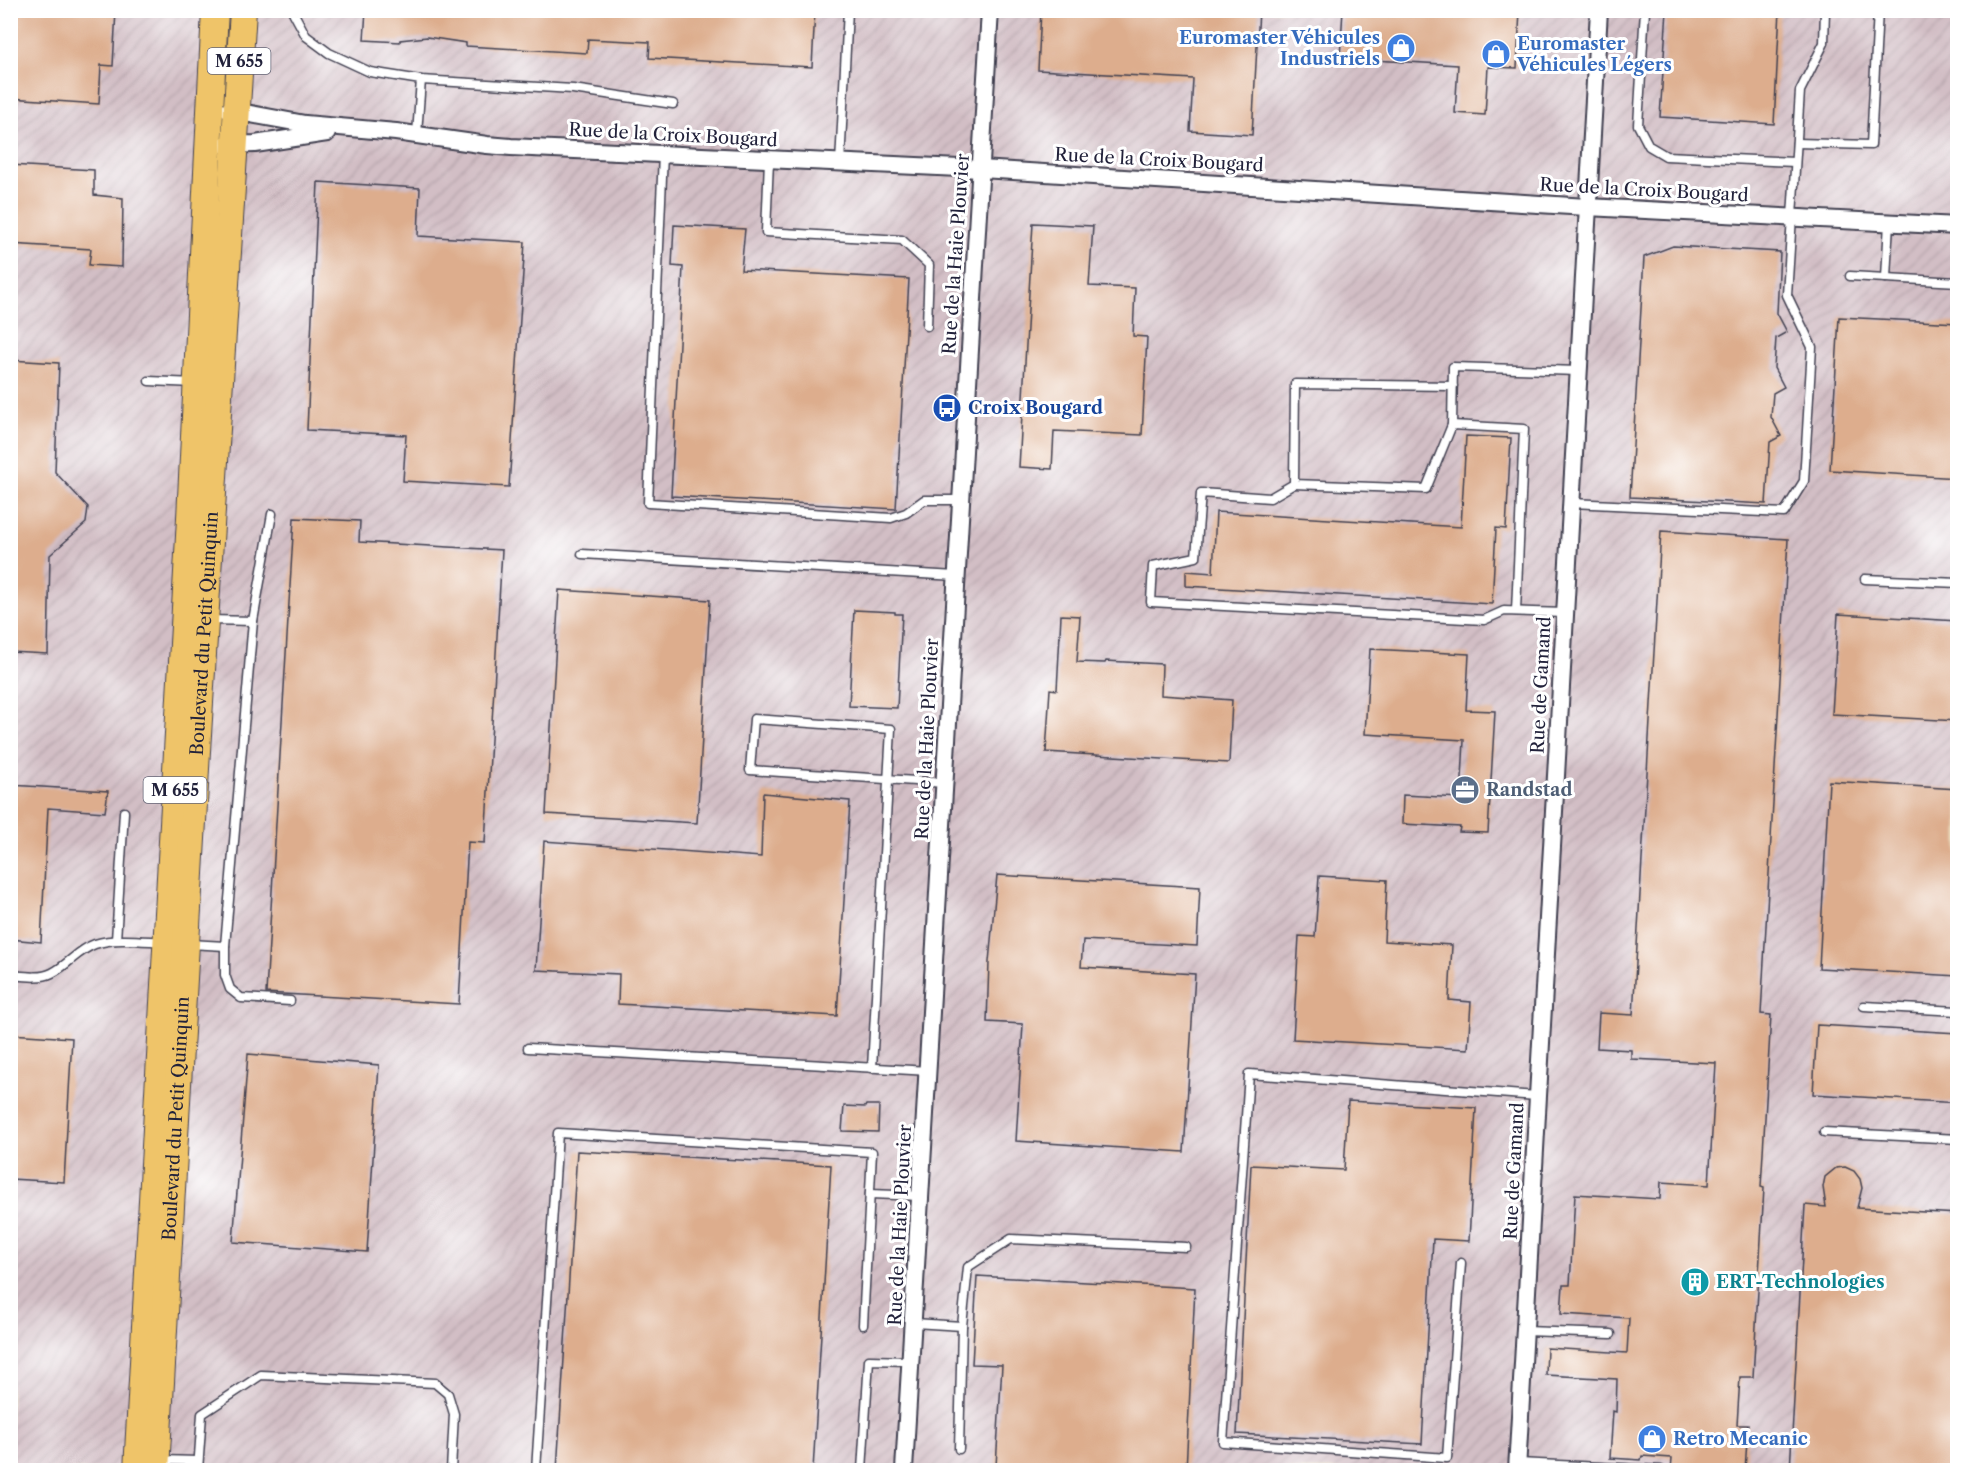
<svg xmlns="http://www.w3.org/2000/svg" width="1968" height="1481" font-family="'Libre Caslon Text',serif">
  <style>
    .industrial { fill: url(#industrial-furrows) }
    .building { fill: #ddad8d }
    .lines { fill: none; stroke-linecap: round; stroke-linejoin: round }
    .service-casing { stroke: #413f50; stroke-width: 11 }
    .minor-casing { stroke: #413f50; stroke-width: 20 }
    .primary-casing { stroke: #413f50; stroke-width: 28 }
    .service { stroke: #fff; stroke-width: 8 }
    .minor { stroke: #fff; stroke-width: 16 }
    .primary { stroke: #efc469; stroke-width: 26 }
    .labels { text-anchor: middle; stroke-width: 6; stroke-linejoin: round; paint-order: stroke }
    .shield { fill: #fff; stroke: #646476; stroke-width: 1.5 }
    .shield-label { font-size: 16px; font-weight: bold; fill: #22223b }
    .shop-label { font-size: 18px; font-weight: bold; fill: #366cbe; stroke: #fff; text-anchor: start }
    .street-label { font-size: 18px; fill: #22223b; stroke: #fff }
    .transit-label { font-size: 18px; font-weight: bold; fill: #164399; stroke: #fff; text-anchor: start }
    .service-label { font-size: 18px; font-weight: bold; fill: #4e5e75; stroke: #fff; text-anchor: start }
    .culture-label { font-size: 18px; font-weight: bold; fill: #0d838f; stroke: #fff; text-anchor: start }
  </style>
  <defs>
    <pattern id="industrial-furrows" width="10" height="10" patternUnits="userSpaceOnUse" patternTransform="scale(1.5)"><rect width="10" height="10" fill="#d2bec5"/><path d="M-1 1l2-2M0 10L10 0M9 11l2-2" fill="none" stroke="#b4a3aa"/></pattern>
  </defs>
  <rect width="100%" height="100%" fill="#fff"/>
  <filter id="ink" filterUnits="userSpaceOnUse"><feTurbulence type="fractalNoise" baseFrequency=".0167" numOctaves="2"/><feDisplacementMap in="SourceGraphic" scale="12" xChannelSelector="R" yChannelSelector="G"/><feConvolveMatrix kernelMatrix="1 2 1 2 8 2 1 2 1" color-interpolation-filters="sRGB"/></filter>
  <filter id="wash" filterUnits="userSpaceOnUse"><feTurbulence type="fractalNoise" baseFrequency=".008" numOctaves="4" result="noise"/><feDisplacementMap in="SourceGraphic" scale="24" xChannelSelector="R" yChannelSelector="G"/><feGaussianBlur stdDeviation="1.35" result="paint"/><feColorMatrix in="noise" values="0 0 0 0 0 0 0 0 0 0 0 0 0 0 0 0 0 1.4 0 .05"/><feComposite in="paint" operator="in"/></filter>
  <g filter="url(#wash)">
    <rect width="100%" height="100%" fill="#eee5c7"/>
    <rect class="industrial" x="11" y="11" width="1946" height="1459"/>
    <g id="blocks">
      <g class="building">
        <polygon points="10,10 116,10 113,66 101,65 99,104 10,98"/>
        <polygon points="366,10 815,10 812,67 649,58 650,42 588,39 587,53 466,46 466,43 427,37 400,40 400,42 364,40"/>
        <polygon points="1041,10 1259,10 1252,135 1190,131 1193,79 1038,70"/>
        <polygon points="1343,10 1520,10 1517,68 1488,67 1485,115 1455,113 1458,65 1340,58"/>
        <polygon points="1667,10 1780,10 1774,124 1660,117"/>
        <polygon points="10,165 94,170 94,195 123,198 122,267 89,265 91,249 10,244"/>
        <polygon points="318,182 420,188 418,236 525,242 509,487 403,481 406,435 307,430"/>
        <polygon points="1033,223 1093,226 1089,286 1135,288 1133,336 1147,337 1142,435 1054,431 1052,469 1019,467"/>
        <polygon points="674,225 745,229 741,270 909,279 896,509 671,496 683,267 672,266"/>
        <polygon points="1673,246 1780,252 1777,313 1787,332 1776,338 1774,368 1784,387 1773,393 1771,417 1781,436 1770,442 1766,504 1630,497 1644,257"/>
        <polygon points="1839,317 1958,323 1958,478 1830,470"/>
        <polygon points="10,360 59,363 55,472 88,507 86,523 50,555 48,654 10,652"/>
        <polygon points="1466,436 1511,438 1506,529 1496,528 1492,604 1186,586 1186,571 1213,573 1216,512 1461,527"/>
        <polygon points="294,518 360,521 359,542 502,550 485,843 468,842 459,1004 266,993"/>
        <polygon points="1661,531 1788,539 1761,1014 1771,1015 1761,1187 1764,1188 1753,1377 1740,1377 1737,1425 1748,1425 1745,1470 1671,1470 1672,1458 1642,1456 1641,1460 1610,1458 1613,1411 1616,1412 1617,1379 1546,1375 1547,1348 1627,1353 1629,1318 1561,1314 1563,1285 1570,1285 1575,1194 1660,1199 1661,1182 1709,1185 1716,1063 1631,1059 1631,1050 1597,1048 1599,1013 1633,1015"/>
        <polygon points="559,590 710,600 697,823 546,814"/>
        <polygon points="854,610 895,612 895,614 902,614 897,708 849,706"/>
        <polygon points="1838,614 1958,621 1958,721 1832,714"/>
        <polygon points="1061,615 1080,616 1077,662 1105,663 1106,661 1162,664 1161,695 1232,700 1229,763 1046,752 1050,689 1057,690"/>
        <polygon points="1370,649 1469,654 1466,710 1495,711 1488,833 1459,832 1460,827 1402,824 1403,795 1461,798 1464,740 1365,734"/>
        <polygon points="1829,781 1958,789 1958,976 1819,968"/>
        <polygon points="10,785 108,791 105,812 48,808 41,942 10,939"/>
        <polygon points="763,793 850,801 837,1016 618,1004 619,974 536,970 544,841 761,857"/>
        <polygon points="997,875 1200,887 1197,946 1083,940 1081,967 1195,974 1184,1152 1016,1141 1023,1024 987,1022 989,962"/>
        <polygon points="1319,876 1387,880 1384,941 1452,945 1449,1000 1471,1002 1468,1049 1293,1039 1299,936 1315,937"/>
        <polygon points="1817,1025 1958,1033 1958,1103 1813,1094"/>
        <polygon points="10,1034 72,1038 64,1182 10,1179"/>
        <polygon points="248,1054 379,1065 367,1252 233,1242"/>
        <polygon points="1348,1101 1476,1108 1469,1241 1433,1239 1422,1444 1237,1434 1251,1165 1344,1170"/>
        <polygon points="866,1105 879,1105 878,1132 842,1131 844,1106 865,1107"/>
        <polygon points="577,1151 831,1165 813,1470 557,1470"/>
        <polygon points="1845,1167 1854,1171 1860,1179 1862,1188 1857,1208 1958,1214 1958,1470 1790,1470 1805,1205 1826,1207 1823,1187 1825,1177 1836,1168"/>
        <polygon points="977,1276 1195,1288 1186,1470 1087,1470 996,1466 1002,1365 972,1364"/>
      </g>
    </g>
  </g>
  <g filter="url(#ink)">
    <use href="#blocks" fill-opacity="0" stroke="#413f50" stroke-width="1.5"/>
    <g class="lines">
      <g class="service-casing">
        <g id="service">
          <polyline points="292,10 306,36 329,53 370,72 421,80 573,89 673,104"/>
          <polyline points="1645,10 1638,125 1649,146 1666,156 1795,162"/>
          <polyline points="417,134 421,80"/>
          <polyline points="1797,143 1871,145 1878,10"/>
          <polyline points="663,154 648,503 891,518 906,513 924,500 960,500"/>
          <polyline points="769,160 766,232 902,240 929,265 927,326"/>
          <polyline points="840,163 848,10"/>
          <polyline points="1850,276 1958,282"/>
          <polyline points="1886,278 1889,222"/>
          <polyline points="149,381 195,383"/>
          <polyline points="1453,386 1295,384 1294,484 1426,489 1452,425 1453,367 1578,371"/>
          <polyline points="1452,425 1524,429 1516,611"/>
          <polyline points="1294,484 1270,498 1201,493 1196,557 1153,566 1151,602 1484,620 1504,611 1565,613"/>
          <polyline points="1571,503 1784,513 1804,481 1812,347 1787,295 1800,91 1824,43 1825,10"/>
          <polyline points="272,514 253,621 225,946 225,975 230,989 241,998 290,1001"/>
          <polyline points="582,554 956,576"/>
          <polyline points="1865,579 1958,583"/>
          <polyline points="209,620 253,621"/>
          <polyline points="116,940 124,812"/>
          <polyline points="190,944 225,946"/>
          <path d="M10,975C23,976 40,979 52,973C68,965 78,950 95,944C117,937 142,941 165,942"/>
          <polyline points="1864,1006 1958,1011"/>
          <polyline points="528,1048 929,1071"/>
          <polyline points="872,1068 891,729 754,719 750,770 945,783"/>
          <polyline points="1824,1132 1958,1139"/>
          <polyline points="870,1194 921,1196"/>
          <polyline points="1461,1263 1447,1458 1223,1442 1249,1074 1537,1096"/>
          <polyline points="914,1323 962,1326"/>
          <polyline points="1525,1331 1611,1334"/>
          <polyline points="959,1449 962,1326 968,1267 1011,1239 1186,1247"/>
          <polyline points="160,1460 198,1461"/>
          <polyline points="1518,1463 1661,1470"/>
          <polyline points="198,1470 202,1414 261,1375 435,1383 448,1394 454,1414 451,1470"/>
          <polyline points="536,1470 558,1133 872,1152 863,1325"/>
          <polyline points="862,1470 869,1360 911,1361"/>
        </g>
      </g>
      <g class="minor-casing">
        <g id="minor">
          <polyline points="229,110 305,124 396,132 487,145 511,147 981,169 1587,207 1958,226"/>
          <polyline points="225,145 255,144 327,133"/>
          <path d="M904,1470C934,984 961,497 990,10"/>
          <polyline points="1517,1470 1599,10"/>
        </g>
      </g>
      <g class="primary-casing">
        <g id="primary">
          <polyline points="137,1470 190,518 215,10"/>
          <path id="s1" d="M156,1470L197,751L243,10"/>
        </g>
      </g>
      <use href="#service" class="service"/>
      <use href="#minor" class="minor"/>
      <use href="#primary" class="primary"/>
    </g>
  </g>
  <defs>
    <g id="shop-disc" transform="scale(1.5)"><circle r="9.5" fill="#3f7fe0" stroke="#fff"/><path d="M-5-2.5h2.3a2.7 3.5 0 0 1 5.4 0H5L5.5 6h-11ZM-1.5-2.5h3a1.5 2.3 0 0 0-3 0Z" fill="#fff"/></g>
    <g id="bus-disc" transform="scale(1.5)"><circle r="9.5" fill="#1a4fb4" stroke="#fff"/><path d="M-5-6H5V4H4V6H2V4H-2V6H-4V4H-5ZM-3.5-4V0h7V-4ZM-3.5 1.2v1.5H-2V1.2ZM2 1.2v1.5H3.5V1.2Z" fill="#fff"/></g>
    <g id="office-disc" transform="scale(1.5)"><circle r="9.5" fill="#5c6f8a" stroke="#fff"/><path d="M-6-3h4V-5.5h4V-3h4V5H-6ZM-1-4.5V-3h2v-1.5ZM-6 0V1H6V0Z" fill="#fff"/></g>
    <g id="building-disc" transform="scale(1.5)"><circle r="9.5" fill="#0f9aa8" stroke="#fff"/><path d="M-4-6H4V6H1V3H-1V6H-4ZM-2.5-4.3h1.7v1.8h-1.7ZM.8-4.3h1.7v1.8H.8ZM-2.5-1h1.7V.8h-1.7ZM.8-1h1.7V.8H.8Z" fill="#fff"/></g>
  </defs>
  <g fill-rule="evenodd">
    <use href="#shop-disc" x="1401" y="48"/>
    <use href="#shop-disc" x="1496" y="54"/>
    <use href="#bus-disc" x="947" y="408"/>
    <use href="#office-disc" x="1465" y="790"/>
    <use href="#building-disc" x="1695" y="1282"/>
    <use href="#shop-disc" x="1652" y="1439"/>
  </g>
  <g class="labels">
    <g class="shield">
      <rect x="207.5" y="48" width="63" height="26" rx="4.5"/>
      <rect x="143.5" y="777" width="63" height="26" rx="4.5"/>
    </g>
    <g class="shield-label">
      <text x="239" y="67">M 655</text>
      <text x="175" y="796">M 655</text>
    </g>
    <g class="shop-label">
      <text x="1380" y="44" text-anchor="end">Euromaster Véhicules<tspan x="1380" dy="21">Industriels</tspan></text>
      <text x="1517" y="50">Euromaster<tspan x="1517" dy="21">Véhicules Légers</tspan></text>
      <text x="1673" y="1445">Retro Mecanic</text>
    </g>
    <g class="street-label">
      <text transform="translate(673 135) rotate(3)" y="6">Rue de la Croix Bougard</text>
      <text transform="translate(1159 160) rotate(3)" y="6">Rue de la Croix Bougard</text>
      <text transform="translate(1644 190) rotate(3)" y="6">Rue de la Croix Bougard</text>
      <text transform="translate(956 254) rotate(-86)" y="6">Rue de la Haie Plouvier</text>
      <text dy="6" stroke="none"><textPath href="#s1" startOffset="838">Boulevard du Petit Quinquin</textPath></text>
      <text transform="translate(1541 685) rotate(-87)" y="6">Rue de Gamand</text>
      <text transform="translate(927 739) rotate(-87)" y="6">Rue de la Haie Plouvier</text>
      <text dy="6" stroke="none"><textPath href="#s1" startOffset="352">Boulevard du Petit Quinquin</textPath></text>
      <text transform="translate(1514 1171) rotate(-87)" y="6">Rue de Gamand</text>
      <text transform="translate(900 1225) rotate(-87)" y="6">Rue de la Haie Plouvier</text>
    </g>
    <g class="transit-label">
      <text x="968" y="414">Croix Bougard</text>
    </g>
    <g class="service-label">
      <text x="1486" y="796">Randstad</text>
    </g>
    <g class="culture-label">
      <text x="1716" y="1288">ERT-Technologies</text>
    </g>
  </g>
  <rect width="1968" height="1481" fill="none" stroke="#fff" stroke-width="36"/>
</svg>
